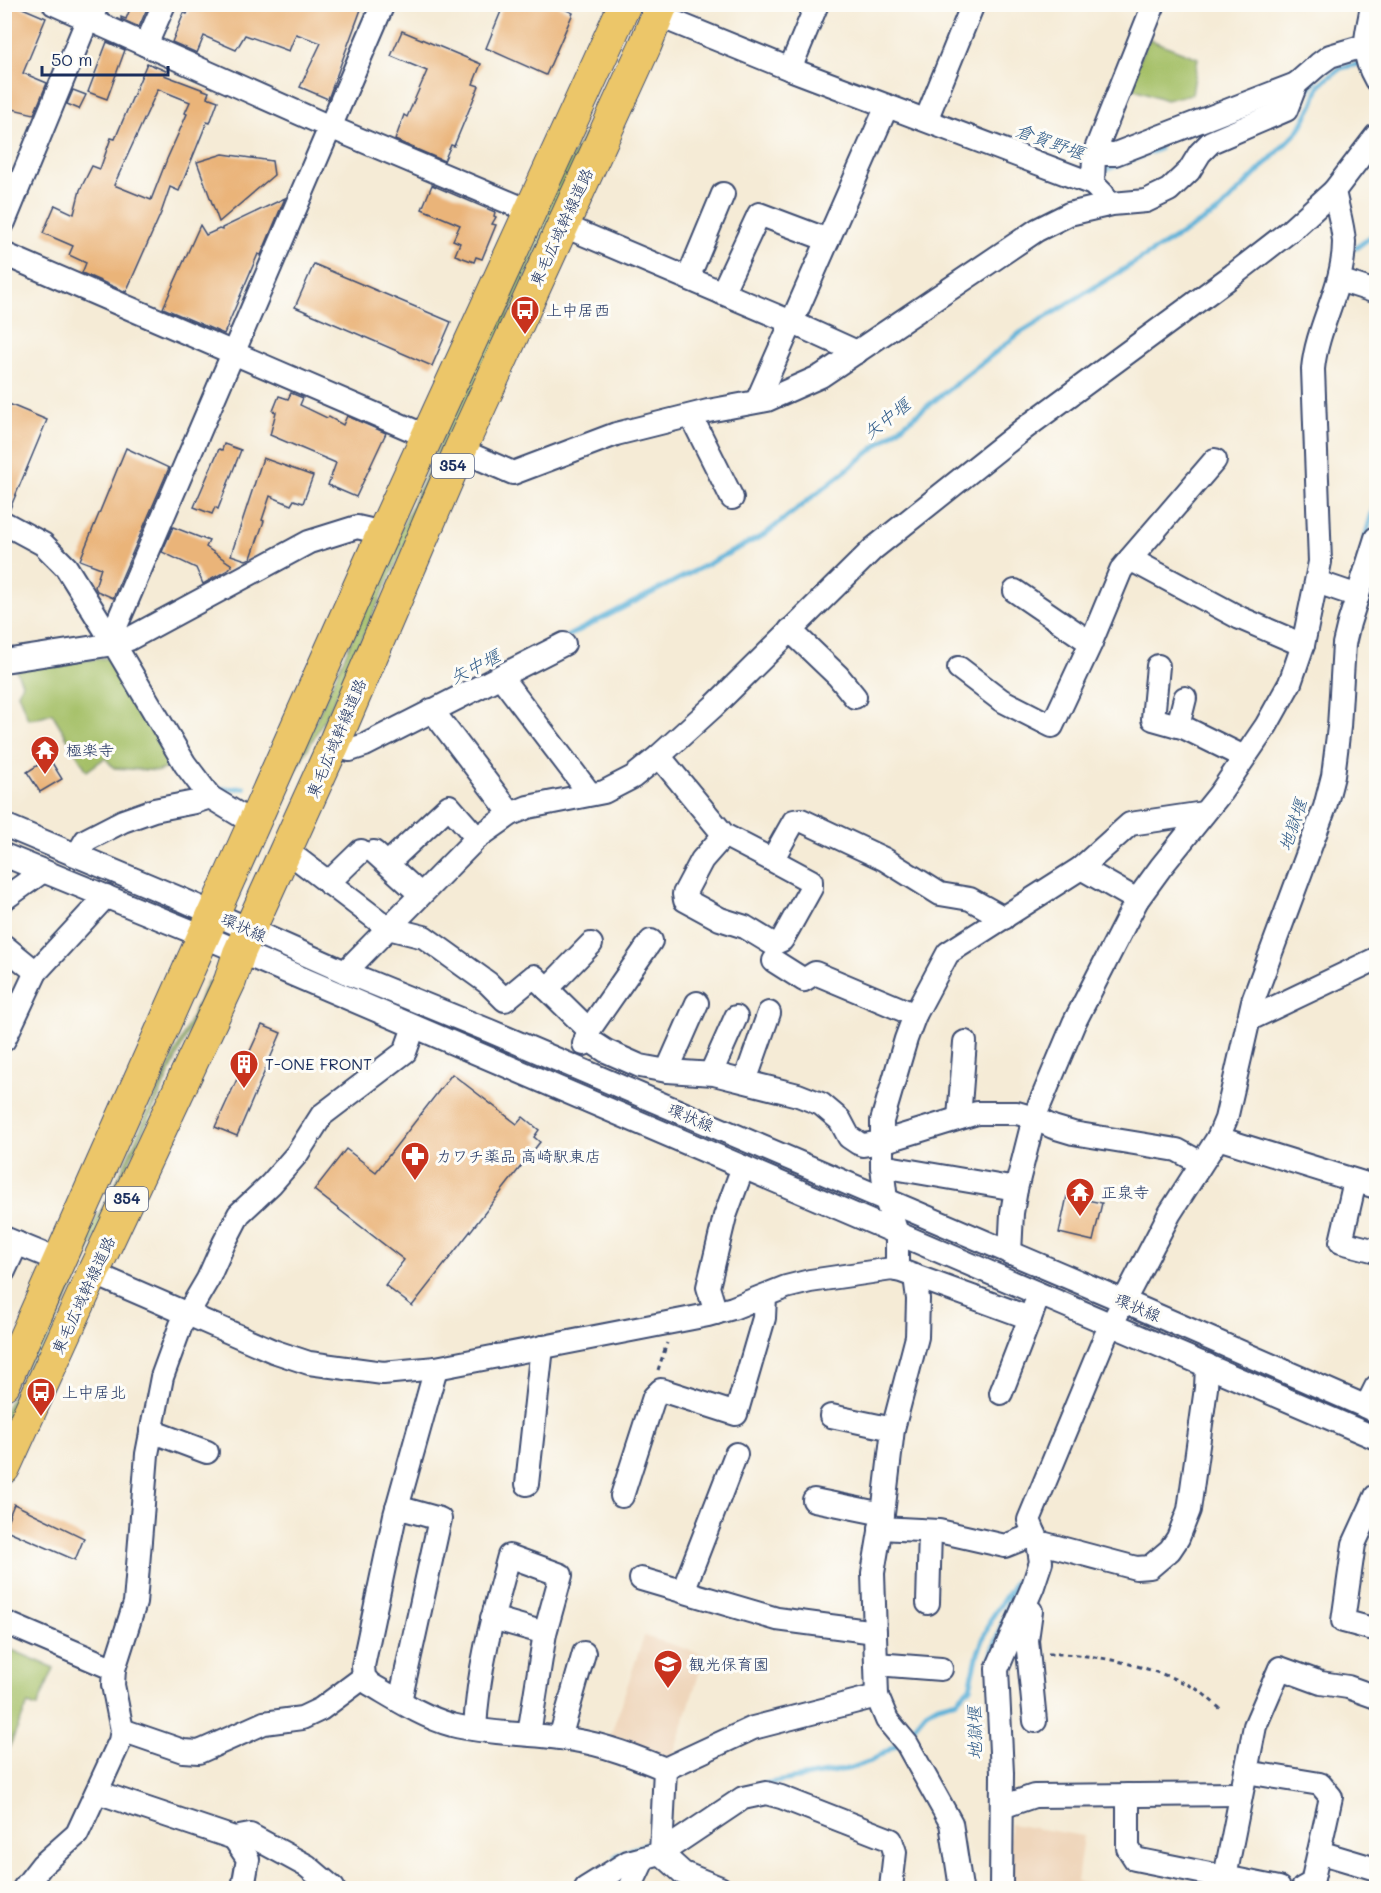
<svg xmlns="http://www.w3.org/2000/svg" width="1381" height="1893" font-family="Mali,'Klee One',sans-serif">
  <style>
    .built { fill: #efd6bb }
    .green { fill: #a4bf66; stroke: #607762; stroke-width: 1.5 }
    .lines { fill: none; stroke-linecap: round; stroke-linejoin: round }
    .stream { stroke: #5bb1d8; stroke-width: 5 }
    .building { fill: #eab479; fill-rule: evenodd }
    .minor-casing { stroke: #3c4b70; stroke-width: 26 }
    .highway-casing { stroke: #3c4b70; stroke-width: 34 }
    .path { stroke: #3c4b70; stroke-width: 3; stroke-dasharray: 4.5 4.5; stroke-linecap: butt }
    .minor { stroke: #fff; stroke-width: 22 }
    .highway { stroke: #ecc669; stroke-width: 32 }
    .labels { text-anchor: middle; stroke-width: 6; stroke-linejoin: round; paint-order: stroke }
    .shield { fill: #fdfcf7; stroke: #5f6c8c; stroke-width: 1.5 }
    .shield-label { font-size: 15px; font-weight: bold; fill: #1b2f5e }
    .street-label { font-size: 16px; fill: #1b2f5e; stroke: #fdfcf7 }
    .poi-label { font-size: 16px; fill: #1b2f5e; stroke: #fdfcf7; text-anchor: start }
    .water-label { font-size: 18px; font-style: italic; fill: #315c89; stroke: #fdfcf7 }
  </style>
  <rect width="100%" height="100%" fill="#fdfcf7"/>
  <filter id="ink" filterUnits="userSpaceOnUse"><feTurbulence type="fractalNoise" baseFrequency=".0167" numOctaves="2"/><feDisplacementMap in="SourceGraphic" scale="12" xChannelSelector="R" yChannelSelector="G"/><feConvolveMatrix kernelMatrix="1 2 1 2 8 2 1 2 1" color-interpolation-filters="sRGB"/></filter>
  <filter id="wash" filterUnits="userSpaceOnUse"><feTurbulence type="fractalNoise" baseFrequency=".008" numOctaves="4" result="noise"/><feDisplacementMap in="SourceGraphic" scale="24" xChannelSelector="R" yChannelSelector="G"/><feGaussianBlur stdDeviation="1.35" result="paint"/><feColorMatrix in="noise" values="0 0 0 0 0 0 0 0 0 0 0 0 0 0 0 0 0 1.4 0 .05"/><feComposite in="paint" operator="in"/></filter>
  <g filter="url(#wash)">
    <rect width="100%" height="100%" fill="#f5ebd6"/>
    <g class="built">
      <polygon points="644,1636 705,1655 671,1762 609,1740"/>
      <polygon points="1010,1824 1083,1836 1077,1882 1111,1888 1008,1888"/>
    </g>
    <g class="green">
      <polygon points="1148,39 1198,58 1192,94 1166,100 1129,87"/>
      <polygon points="625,52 628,53 330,709 292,777 245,880 554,186 593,121"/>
      <polygon points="106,658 111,660 173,764 160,771 114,768 105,758 87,771 52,713 36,718 28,719 18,693 22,683 15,668"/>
      <polygon points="208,981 211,982 35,1370 5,1425 5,1411 72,1264 119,1176"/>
      <polygon points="5,1647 54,1668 37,1707 28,1704 7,1752 4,1751"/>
    </g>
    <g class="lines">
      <g class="stream">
        <polyline points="1299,94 1307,91 1315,81"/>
        <polyline points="1098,171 1103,171 1159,149"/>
        <polyline points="1356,248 1376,233"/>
        <polyline points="1365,538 1376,499"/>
        <polyline points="564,638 764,535 1020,333 1219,211 1299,130 1313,104 1320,84 1341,68 1363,63"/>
        <polyline points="216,789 244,788"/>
        <polyline points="991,1657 1013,1589"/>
        <polyline points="906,1736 926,1712 938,1705 957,1700 970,1687 978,1653 991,1619 1015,1582"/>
        <polyline points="764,1784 848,1769 871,1761 900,1743"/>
        <polyline points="615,1857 621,1853 656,1841"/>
        <polyline points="569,1888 580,1881"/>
      </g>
    </g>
    <g id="blocks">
      <g class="building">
        <polygon points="4,4 13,4 46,18 23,73 47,83 34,114 4,107"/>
        <polygon points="132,4 149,4 139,27 121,19 121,17 126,19"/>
        <polygon points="191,4 363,4 328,99 300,87 321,43 296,34 289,51 245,35 236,50 204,36 197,53 172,42 184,13 187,14"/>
        <polygon points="504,4 554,4 573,13 546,75 486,48"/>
        <polygon points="402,31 481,64 473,84 479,86 454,146 451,145 444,161 395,140 404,115 407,117 427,71 391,56"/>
        <polygon points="107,42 125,50 107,99 88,92"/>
        <path d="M147,63L166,71L164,75L209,92L207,97L218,101L210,123L207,122L179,191L170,187L161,213L126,292L82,273L86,263L69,255L73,246L43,233L55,205L74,214L80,190L92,166L100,169L111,138L115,139ZM158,89L190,102L185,113L187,114L167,159L151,200L114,185Z"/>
        <polygon points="73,90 86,95 79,109 67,104"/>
        <polygon points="223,154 272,161 274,175 219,222 197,162"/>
        <polygon points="432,185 495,212 494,216 496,217 492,224 496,225 482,259 476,257 474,262 455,255 460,243 453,240 460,225 422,209"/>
        <polygon points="285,198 261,255 258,254 224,334 163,308 200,225 206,235 219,229 222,230 222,228"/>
        <polygon points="314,264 451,322 432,366 295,307"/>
        <polygon points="291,393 303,398 300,405 327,418 329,417 343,425 347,416 386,433 356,497 328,485 336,463 270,435 276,412 273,411 279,396 288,399"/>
        <polygon points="4,402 47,420 9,511 4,510"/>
        <polygon points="224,444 241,450 218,509 215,507 212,514 194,507 219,449 222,450"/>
        <polygon points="126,448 169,468 113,598 97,591 95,587 101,568 80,560"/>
        <polygon points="263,458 313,476 303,503 294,500 291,505 270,496 262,520 264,521 251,558 246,560 231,555"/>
        <polygon points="173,527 209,541 206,547 232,565 228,570 203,584 196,568 162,552"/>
        <polygon points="49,758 62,779 40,792 27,772"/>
        <polygon points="262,1025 281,1033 237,1136 215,1127"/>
        <polygon points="452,1074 517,1124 523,1117 539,1130 534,1137 540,1142 412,1306 385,1285 404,1260 314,1190 346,1149 376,1172"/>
        <polygon points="1067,1196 1102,1203 1093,1241 1059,1233"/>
        <polygon points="14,1504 84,1538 75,1560 4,1529"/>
      </g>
    </g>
  </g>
  <g filter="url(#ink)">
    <use href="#blocks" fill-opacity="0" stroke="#3c4b70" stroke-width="1.5"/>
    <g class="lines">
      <g class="minor-casing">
        <g id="minor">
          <polyline points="54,4 330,127 529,211"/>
          <polyline points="649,4 657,15 790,69 1093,184"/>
          <path d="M1372,4C1368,36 1358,49 1376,80"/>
          <polyline points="146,45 164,4"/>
          <polyline points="790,69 817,4"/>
          <polyline points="926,120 973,4"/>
          <polyline points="1094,154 1115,154 1296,84"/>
          <polyline points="1103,194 1093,184 1094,154 1154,4"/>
          <polyline points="4,222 84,28 98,4"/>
          <polyline points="562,225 791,322 857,352"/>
          <polyline points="4,254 412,430 429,435"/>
          <polyline points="688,278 723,194"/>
          <polyline points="1339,280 1376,292"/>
          <polyline points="722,293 759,214 828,240"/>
          <polyline points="757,401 887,106"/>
          <polyline points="691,416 732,498"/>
          <polyline points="460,450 513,473 616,434 708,411 767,400 821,376 1037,230 1069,214 1112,204 1146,201 1169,190 1189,171 1200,153 1211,142 1286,110 1296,84 1319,64 1330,56 1364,46"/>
          <polyline points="4,523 43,544 66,567 114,644 185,764 210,797 253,823"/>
          <polyline points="1130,559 1215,460"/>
          <polyline points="1317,582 1358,596"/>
          <polyline points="1015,591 1091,643"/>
          <polyline points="790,630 838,676 855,697"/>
          <polyline points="114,644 116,626 383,4"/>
          <polyline points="4,661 114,644 129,639 309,542 357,527 383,533"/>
          <polyline points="1158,666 1153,719 1185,728 1244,757"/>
          <polyline points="959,668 1001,700 1052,726 1089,647 1121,570 1130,559 1240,618 1303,645"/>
          <polyline points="501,677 590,794"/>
          <polyline points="432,710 511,814"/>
          <polyline points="1178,726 1185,698"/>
          <polyline points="333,746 350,750 365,745 564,644"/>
          <polyline points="659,756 724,835 772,860 794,821 801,820 884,859 940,894 970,899 1004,918"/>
          <polyline points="4,825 183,900 345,972 490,1031 1124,1301 1376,1411"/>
          <polyline points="724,835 702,860 684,894 685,900 720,919 745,927 773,944 782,940 811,888 811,881 772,860"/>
          <polyline points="374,852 420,894"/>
          <polyline points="285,854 299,860 388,928 424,937 488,983 505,1000 534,976 589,1030"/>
          <polyline points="4,855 203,936 1376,1438"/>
          <polyline points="77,855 86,840 123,821 154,810 195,802 210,797"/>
          <polyline points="388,863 449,806 477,838"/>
          <polyline points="1081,868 1137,900"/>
          <polyline points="328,883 361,851"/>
          <polyline points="4,899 43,871"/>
          <polyline points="4,946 36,972"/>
          <polyline points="774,961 804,980 815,973 915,1015"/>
          <polyline points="345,972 477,838 511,814 528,807 604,792 633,777 659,756 714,706 873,549 1025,428 1233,275 1291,230 1334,191"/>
          <polyline points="547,989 591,944"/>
          <polyline points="1248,1020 1376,959"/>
          <polyline points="586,1038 606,1051 640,1066 667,1071 714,1074 798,1095 821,1104 840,1120 849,1137 858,1143 863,1145 882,1142 977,1113 1017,1113 1034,1118 1053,1127 1073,1133 1177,1150 1201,1163"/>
          <polyline points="4,1040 36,972 106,896"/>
          <polyline points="584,1044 589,1030 651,941"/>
          <polyline points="667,1071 697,1003"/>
          <polyline points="711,1073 736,1017"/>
          <polyline points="745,1081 769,1013"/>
          <polyline points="959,1118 965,1042"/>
          <polyline points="1218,1138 1376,1187"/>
          <polyline points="882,1166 1016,1189"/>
          <polyline points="1355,1181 1341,1242 1376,1251"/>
          <polyline points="4,1238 60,1261"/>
          <path d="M1010,1253L1012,1213L1016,1189L1034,1118L1074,1023L1137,900L1161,867L1219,795L1266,726L1290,683L1303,645L1320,562L1313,369C1317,325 1344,287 1344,242C1343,225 1337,207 1334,191L1376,136"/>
          <polyline points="897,1270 897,1233 886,1200 882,1166 882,1121 906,1039 915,1015 948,953 1081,868 1130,824 1204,813"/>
          <polyline points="4,1271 17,1243"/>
          <polyline points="93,1273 273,1351 309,1363 383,1373 436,1368 708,1315 733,1308 786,1287 810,1281 892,1269 901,1271 1030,1318"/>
          <polyline points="915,1276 918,1299 917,1337 893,1429 883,1514 873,1573 877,1696 887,1720 907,1744 951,1823 961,1888"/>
          <polyline points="716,1313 708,1287 725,1216 743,1167"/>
          <path d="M436,1368L395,1515L363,1666L364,1677L370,1684C396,1699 423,1717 452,1725C492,1735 534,1733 574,1740C606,1745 636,1757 665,1769L661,1853L683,1873L720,1888"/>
          <polyline points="1001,1393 1035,1305"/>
          <polyline points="1366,1407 1376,1387"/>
          <polyline points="831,1416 893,1429"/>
          <polyline points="151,1431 207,1452"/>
          <polyline points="527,1484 542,1347"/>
          <polyline points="622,1496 654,1397 661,1390 736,1414 764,1318 765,1296"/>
          <polyline points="1376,1496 1354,1544 1343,1621 1369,1628 1376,1627"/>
          <polyline points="814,1500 883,1514"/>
          <polyline points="397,1507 440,1519 400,1701"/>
          <polyline points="880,1528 939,1531 1005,1546 1035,1534"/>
          <polyline points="1038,1542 1136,1568 1150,1567 1170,1550 1178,1538 1189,1510 1206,1388 1207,1365"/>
          <polyline points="641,1579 777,1619 875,1632"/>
          <polyline points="683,1591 736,1454"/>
          <polyline points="928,1603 930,1531"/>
          <polyline points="1031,1611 1027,1640 1035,1721"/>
          <polyline points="492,1618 545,1633"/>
          <polyline points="4,1622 114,1669"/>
          <polyline points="876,1664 941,1669"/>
          <path d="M475,1729C478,1668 493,1615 509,1556L561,1575L545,1633L529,1734"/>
          <polyline points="122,1730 183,1751 199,1752 264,1723 302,1718 321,1709 364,1677"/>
          <polyline points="560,1738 584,1653"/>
          <polyline points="665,1769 753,1728 877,1696"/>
          <polyline points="1246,1772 1320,1784 1331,1797 1312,1883 1303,1888"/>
          <polyline points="97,1792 234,1838 250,1835 307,1866 333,1888"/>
          <polyline points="1128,1795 1128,1848 1135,1859 1279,1888"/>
          <polyline points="1002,1807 1034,1796 1241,1794"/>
          <polyline points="234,1838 248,1859 243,1888"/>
          <polyline points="1319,1852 1376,1869"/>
          <polyline points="1225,1877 1255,1726 1280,1668 1321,1683 1348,1687 1376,1697"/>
          <polyline points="24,1888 42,1865 77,1834 120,1741 122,1730 113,1685 114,1669 135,1603 147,1454 162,1377 181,1325 208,1279 224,1243 239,1214 271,1184 297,1154 322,1115 405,1052 414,1027"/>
          <polyline points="586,1888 628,1862 661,1853 743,1798 766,1793 781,1797 891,1840 895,1852 891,1888"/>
          <polyline points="630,1888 644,1858"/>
          <polyline points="1001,1888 1002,1773 997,1669 1033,1586 1041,1562 1038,1542 1029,1520 1105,1337 1170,1213 1218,1138 1226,1119 1253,1001 1325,807 1333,776 1339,727 1344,644 1349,623 1376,538"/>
        </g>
      </g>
      <g class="highway-casing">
        <g id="highway">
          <polyline points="4,1384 383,533 625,4"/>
          <polyline points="4,1468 93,1273 230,981 239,953 333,746 460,450 645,46 662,4"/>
        </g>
      </g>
      <g class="path">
        <polyline points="658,1370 667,1343"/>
        <path d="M1048,1654C1097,1653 1149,1666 1193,1687C1203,1692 1213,1703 1222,1710"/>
      </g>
      <use href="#minor" class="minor"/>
      <use href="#highway" class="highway"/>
    </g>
  </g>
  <defs>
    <g id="bus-pin" transform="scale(1.5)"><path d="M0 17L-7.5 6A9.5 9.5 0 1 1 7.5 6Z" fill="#c8321e" stroke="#fdfcf7"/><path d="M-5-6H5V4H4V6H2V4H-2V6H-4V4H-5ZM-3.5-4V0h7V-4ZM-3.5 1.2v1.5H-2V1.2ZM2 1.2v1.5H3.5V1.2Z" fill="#fff"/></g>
    <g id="temple-pin" transform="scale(1.5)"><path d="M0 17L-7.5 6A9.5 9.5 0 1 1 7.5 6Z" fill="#c8321e" stroke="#fdfcf7"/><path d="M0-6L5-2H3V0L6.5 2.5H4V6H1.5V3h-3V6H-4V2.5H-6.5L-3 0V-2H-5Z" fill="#fff"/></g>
    <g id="building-pin" transform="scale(1.5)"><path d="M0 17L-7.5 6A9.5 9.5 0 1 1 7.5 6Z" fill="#c8321e" stroke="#fdfcf7"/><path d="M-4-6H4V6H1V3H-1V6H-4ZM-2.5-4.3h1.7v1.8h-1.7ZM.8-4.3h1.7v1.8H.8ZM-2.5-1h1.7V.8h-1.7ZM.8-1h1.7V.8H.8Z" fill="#fff"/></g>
    <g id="pharmacy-pin" transform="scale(1.5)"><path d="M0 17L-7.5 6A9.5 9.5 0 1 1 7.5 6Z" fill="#c8321e" stroke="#fdfcf7"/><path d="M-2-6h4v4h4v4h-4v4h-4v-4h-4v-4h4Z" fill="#fff"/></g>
    <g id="school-pin" transform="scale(1.5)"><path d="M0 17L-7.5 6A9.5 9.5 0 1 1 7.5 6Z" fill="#c8321e" stroke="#fdfcf7"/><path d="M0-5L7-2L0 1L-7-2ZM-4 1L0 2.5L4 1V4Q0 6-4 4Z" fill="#fff"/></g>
  </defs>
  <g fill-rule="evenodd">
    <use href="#bus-pin" x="525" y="310"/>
    <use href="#temple-pin" x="45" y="750"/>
    <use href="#building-pin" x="244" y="1064"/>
    <use href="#pharmacy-pin" x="415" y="1156"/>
    <use href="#temple-pin" x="1080" y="1192"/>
    <use href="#bus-pin" x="41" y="1392"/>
    <use href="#school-pin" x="668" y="1664"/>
  </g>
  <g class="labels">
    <g class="shield">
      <rect x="432" y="454" width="42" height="24" rx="4.5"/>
      <rect x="106" y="1187" width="42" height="24" rx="4.5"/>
    </g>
    <g class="shield-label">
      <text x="453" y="471">354</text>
      <text x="127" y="1204">354</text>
    </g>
    <g class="street-label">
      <text transform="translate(561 227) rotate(-65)" y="6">東毛広域幹線道路</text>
      <text transform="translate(336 738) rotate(-67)" y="6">東毛広域幹線道路</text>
      <text transform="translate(244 927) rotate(24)" y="6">環状線</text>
      <text transform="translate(691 1117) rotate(23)" y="6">環状線</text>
      <text transform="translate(83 1295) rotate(-65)" y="6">東毛広域幹線道路</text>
      <text transform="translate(1138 1307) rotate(23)" y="6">環状線</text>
    </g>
    <g class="poi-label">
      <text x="546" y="316">上中居西</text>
      <text x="66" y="756">極楽寺</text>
      <text x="265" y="1070">T-ONE FRONT</text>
      <text x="436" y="1162">カワチ薬品 高崎駅東店</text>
      <text x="1101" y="1198">正泉寺</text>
      <text x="62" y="1398">上中居北</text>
      <text x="689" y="1670">観光保育園</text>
    </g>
    <g class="water-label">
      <text transform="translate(1050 142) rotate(20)" y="6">倉賀野堰</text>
      <text transform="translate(887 419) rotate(-38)" y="6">矢中堰</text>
      <text transform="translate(475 667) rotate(-27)" y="6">矢中堰</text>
      <text transform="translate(1293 825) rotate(-71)" y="6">地獄堰</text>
      <text transform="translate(975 1733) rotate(-91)" y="6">地獄堰</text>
    </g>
  </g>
  <rect width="1381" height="1893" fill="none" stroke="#fdfcf7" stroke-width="24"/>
  <path d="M42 66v9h126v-9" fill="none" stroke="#1b2f5e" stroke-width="3"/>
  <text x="51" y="66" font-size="18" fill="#1b2f5e" stroke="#fdfcf7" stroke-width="4.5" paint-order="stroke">50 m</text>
</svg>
